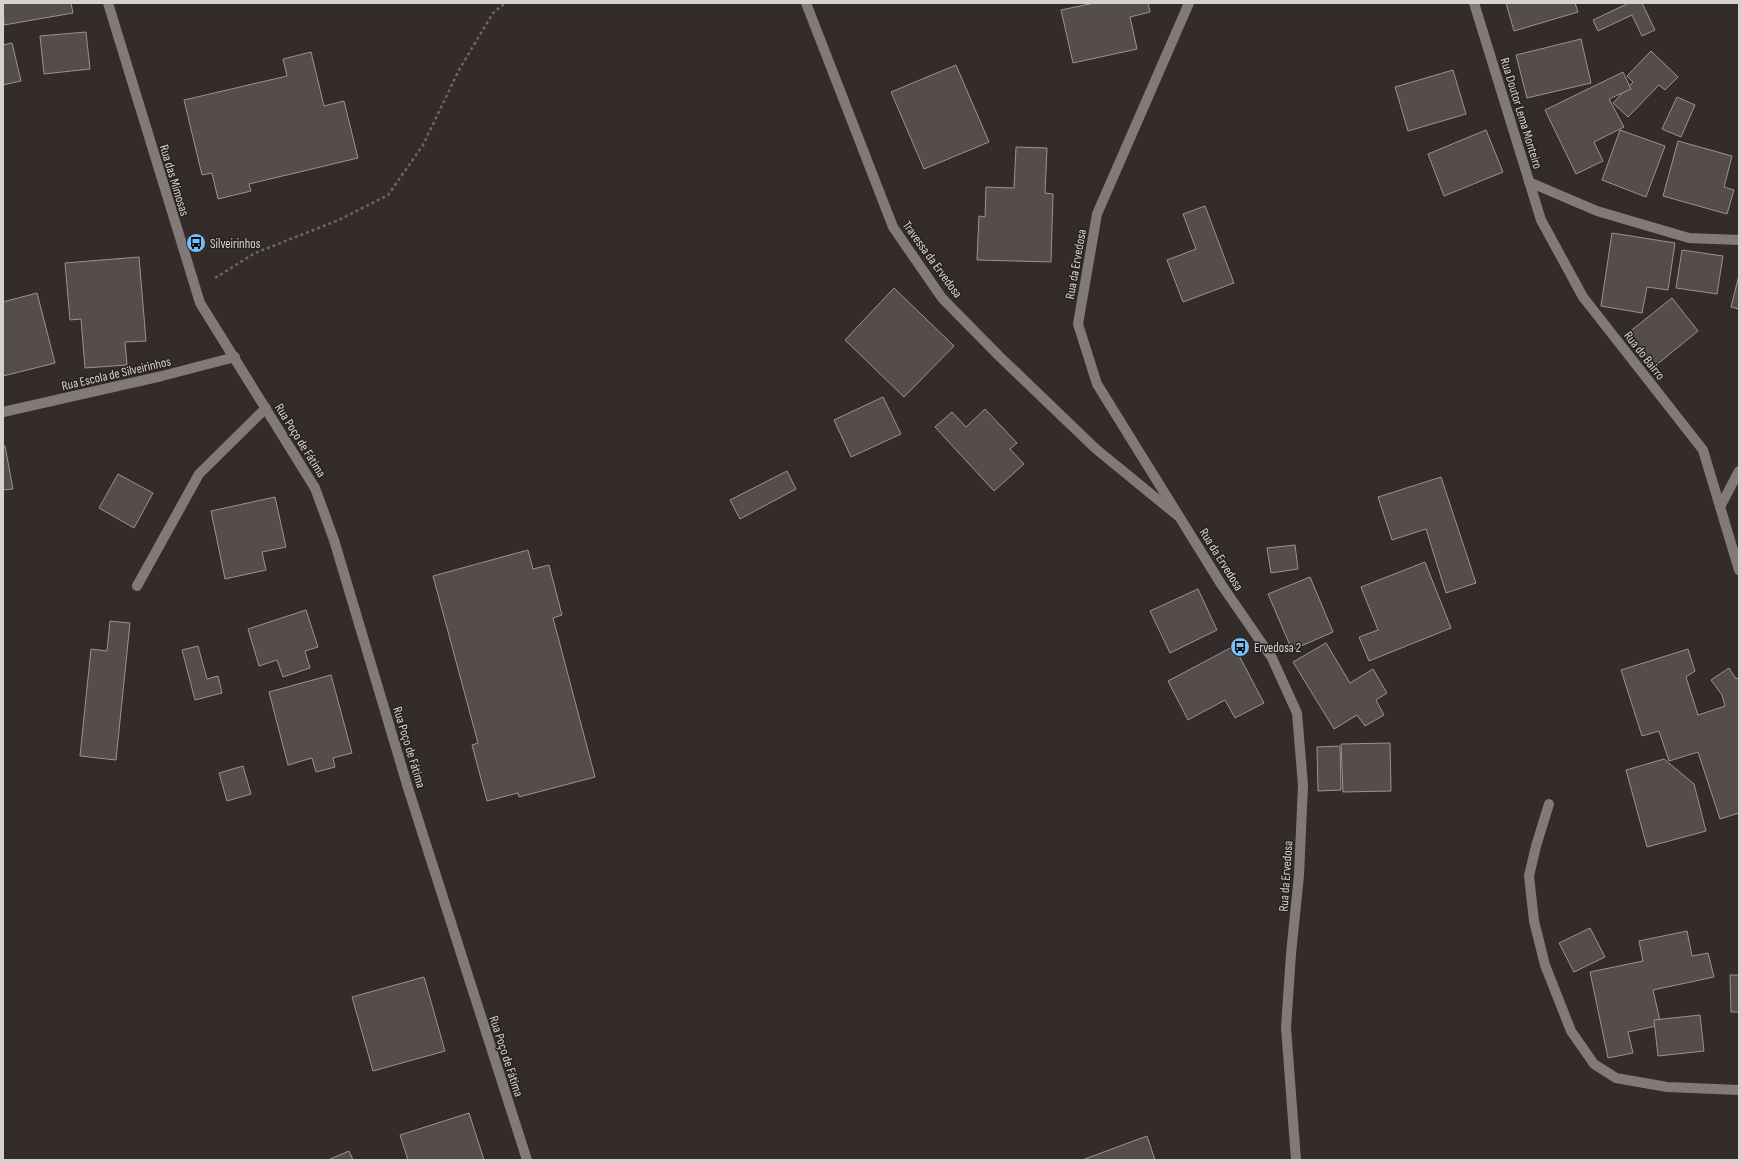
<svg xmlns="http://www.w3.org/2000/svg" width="1742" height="1163" font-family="'Sofia Sans Condensed',sans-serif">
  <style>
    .building { fill: #544d4b; stroke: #9b9391 }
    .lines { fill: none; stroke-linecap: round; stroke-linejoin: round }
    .path { stroke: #6c6564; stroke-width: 2.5; stroke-dasharray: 3 3; stroke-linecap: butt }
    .service { stroke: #827a78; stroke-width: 10 }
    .minor { stroke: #827a78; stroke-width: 10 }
    .tertiary { stroke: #827a78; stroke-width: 10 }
    .labels { text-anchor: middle; stroke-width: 3; stroke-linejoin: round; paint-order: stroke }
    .street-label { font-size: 13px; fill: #d6d1d0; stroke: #292221 }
    .poi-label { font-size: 13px; fill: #d6d1d0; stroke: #292221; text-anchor: start }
  </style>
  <rect width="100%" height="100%" fill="#332c2b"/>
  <g class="building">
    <polygon points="3,3 71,3 73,13 4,25"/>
    <polygon points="1094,3 1148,3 1150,12 1130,17 1137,49 1073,63 1061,10"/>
    <polygon points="1506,3 1575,3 1578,12 1514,31"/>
    <polygon points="1629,3 1642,3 1655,30 1642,36 1632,15 1598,31 1593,20"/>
    <polygon points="86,32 90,69 44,74 40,36"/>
    <polygon points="1581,39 1591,83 1527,98 1516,55"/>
    <polygon points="12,43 21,81 3,85 3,45"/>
    <polygon points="1651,51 1678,77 1665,90 1659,85 1628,117 1613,103 1633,82 1627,76"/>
    <polygon points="311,52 324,106 344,101 358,158 249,184 251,191 218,199 212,173 202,175 184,100 287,76 283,59"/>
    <polygon points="956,65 989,142 924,169 891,92"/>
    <polygon points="1453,70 1466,114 1408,131 1395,87"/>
    <polygon points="1623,72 1631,89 1609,99 1624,127 1594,142 1603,161 1576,174 1545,110"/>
    <polygon points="1677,97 1695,105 1681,137 1662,129"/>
    <polygon points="1486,130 1503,172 1444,196 1428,154"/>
    <polygon points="1620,130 1665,146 1646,197 1602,180"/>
    <polygon points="1678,141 1732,156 1724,187 1734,190 1727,214 1663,196"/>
    <polygon points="1016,147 1047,148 1045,193 1053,194 1051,262 977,260 979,216 985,217 986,187 1014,188"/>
    <polygon points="1205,206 1234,283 1183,302 1167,260 1196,249 1183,214"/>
    <polygon points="1612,233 1675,243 1668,290 1647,287 1642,313 1601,306"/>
    <polygon points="1682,250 1723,256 1717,294 1676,288"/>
    <polygon points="139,257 146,341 125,342 127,365 85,368 81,319 70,320 65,263"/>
    <polygon points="1739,275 1739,309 1731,307"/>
    <polygon points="894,288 954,346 904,397 845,340"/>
    <polygon points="37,293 55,363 3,376 3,302"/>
    <polygon points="1672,298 1698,331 1655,366 1628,333"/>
    <polygon points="883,397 901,434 851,457 834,420"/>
    <polygon points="985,409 1017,443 1010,449 1024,464 994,491 935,427 952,412 966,427"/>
    <polygon points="3,446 5,446 13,489 3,490"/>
    <polygon points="787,471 796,489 740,519 730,500"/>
    <polygon points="118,474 153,493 134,528 99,508"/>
    <polygon points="1441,477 1476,583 1446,593 1426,529 1392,540 1378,497"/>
    <polygon points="275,497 286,547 262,552 266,570 225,579 211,511"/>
    <polygon points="1295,545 1298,569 1271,573 1267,548"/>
    <polygon points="528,550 533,569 549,565 562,615 553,618 595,777 519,797 518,793 487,801 472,745 478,743 433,576"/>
    <polygon points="1425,562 1451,628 1369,661 1359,637 1378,630 1361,587"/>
    <polygon points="1310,577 1333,632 1292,650 1268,594"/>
    <polygon points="1198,589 1217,630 1170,653 1150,611"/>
    <polygon points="306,610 318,647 305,651 310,668 283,677 277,660 259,666 248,629"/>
    <polygon points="110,621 130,623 116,760 80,756 91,649 107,651"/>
    <polygon points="1326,643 1350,683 1373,669 1387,693 1376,700 1384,715 1365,726 1357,715 1334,729 1293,662"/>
    <polygon points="198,646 207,679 218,676 222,693 195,700 182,650"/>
    <polygon points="1234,646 1264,703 1235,718 1225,700 1188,720 1168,681"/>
    <polygon points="1688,649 1695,671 1686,677 1698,715 1725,706 1722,695 1711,680 1729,668 1736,679 1739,677 1739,813 1720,819 1698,752 1669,761 1659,731 1642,736 1621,670"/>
    <polygon points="331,675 352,753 333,758 335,767 316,772 312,758 288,765 269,692"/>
    <polygon points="1390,743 1391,791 1343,792 1341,744"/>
    <polygon points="1340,746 1341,790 1318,791 1317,747"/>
    <polygon points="1664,759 1694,784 1706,831 1647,847 1626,770"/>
    <polygon points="243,766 251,794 227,801 219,773"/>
    <polygon points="1590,928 1605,957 1574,972 1559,943"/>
    <polygon points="1687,931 1692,956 1708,953 1714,977 1653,990 1661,1025 1628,1032 1633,1053 1608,1058 1590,972 1643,961 1639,941"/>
    <polygon points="1730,975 1739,975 1739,1012 1731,1012"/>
    <polygon points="424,977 445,1051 373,1071 352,997"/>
    <polygon points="1700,1015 1704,1051 1658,1056 1654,1020"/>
    <polygon points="469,1113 484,1160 408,1160 400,1135"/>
    <polygon points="1147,1136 1155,1160 1082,1160"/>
    <polygon points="349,1151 353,1160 328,1160"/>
  </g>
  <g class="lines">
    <polyline class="path" points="215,278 255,253 339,220 388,195 423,145 459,70 493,13 505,3"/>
    <polyline class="service" points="137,586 199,474 266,408"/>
    <g class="minor">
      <polyline points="806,3 893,227 942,298 999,356 1096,449 1178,516"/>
      <polyline points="1474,3 1541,220 1583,297 1703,450 1739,570"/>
      <polyline points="1529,182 1597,211 1689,238 1739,240"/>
      <polyline points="3,412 162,376 235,357"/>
      <polyline points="1720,507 1739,471"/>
      <polyline points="1549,804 1536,846 1529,876 1534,921 1545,965 1571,1031 1594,1064 1616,1078 1667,1087 1739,1090"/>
    </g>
    <g class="tertiary">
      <polyline points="108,3 200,303 315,488 334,540 408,788 527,1160"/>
      <polyline points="1189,3 1097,214 1078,324 1097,384 1221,584 1272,658 1297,713 1303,785 1299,875 1291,954 1286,1027 1296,1160"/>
    </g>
  </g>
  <defs>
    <g id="bus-disc" transform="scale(1)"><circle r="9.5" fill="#75c0f6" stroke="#292221"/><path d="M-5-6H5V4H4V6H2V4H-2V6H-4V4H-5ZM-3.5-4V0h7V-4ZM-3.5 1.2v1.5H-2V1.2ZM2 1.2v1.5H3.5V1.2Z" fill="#111"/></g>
  </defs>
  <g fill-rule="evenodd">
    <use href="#bus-disc" x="196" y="243"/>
    <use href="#bus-disc" x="1240" y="647"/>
  </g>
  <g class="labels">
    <g class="street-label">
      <text transform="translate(1522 113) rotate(73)" y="5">Rua Doutor Lema Monteiro</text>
      <text transform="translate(175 180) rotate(73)" y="5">Rua das Mimosas</text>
      <text transform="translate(933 259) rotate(54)" y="5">Travessa da Ervedosa</text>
      <text transform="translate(1075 264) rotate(-80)" y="5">Rua da Ervedosa</text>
      <text transform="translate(1645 355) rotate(52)" y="5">Rua do Bairro</text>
      <text transform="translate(116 373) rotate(-13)" y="5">Rua Escola de Silveirinhos</text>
      <text transform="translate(301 440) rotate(58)" y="5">Rua Poço de Fátima</text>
      <text transform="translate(1222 559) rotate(58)" y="5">Rua da Ervedosa</text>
      <text transform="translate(410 747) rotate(73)" y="5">Rua Poço de Fátima</text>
      <text transform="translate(1285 876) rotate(-86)" y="5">Rua da Ervedosa</text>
      <text transform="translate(507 1056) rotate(72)" y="5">Rua Poço de Fátima</text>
    </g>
    <g class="poi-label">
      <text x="210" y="248">Silveirinhos</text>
      <text x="1254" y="652">Ervedosa 2</text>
    </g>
  </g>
  <rect width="1742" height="1163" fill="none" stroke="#d6d1d0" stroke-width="8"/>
</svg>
